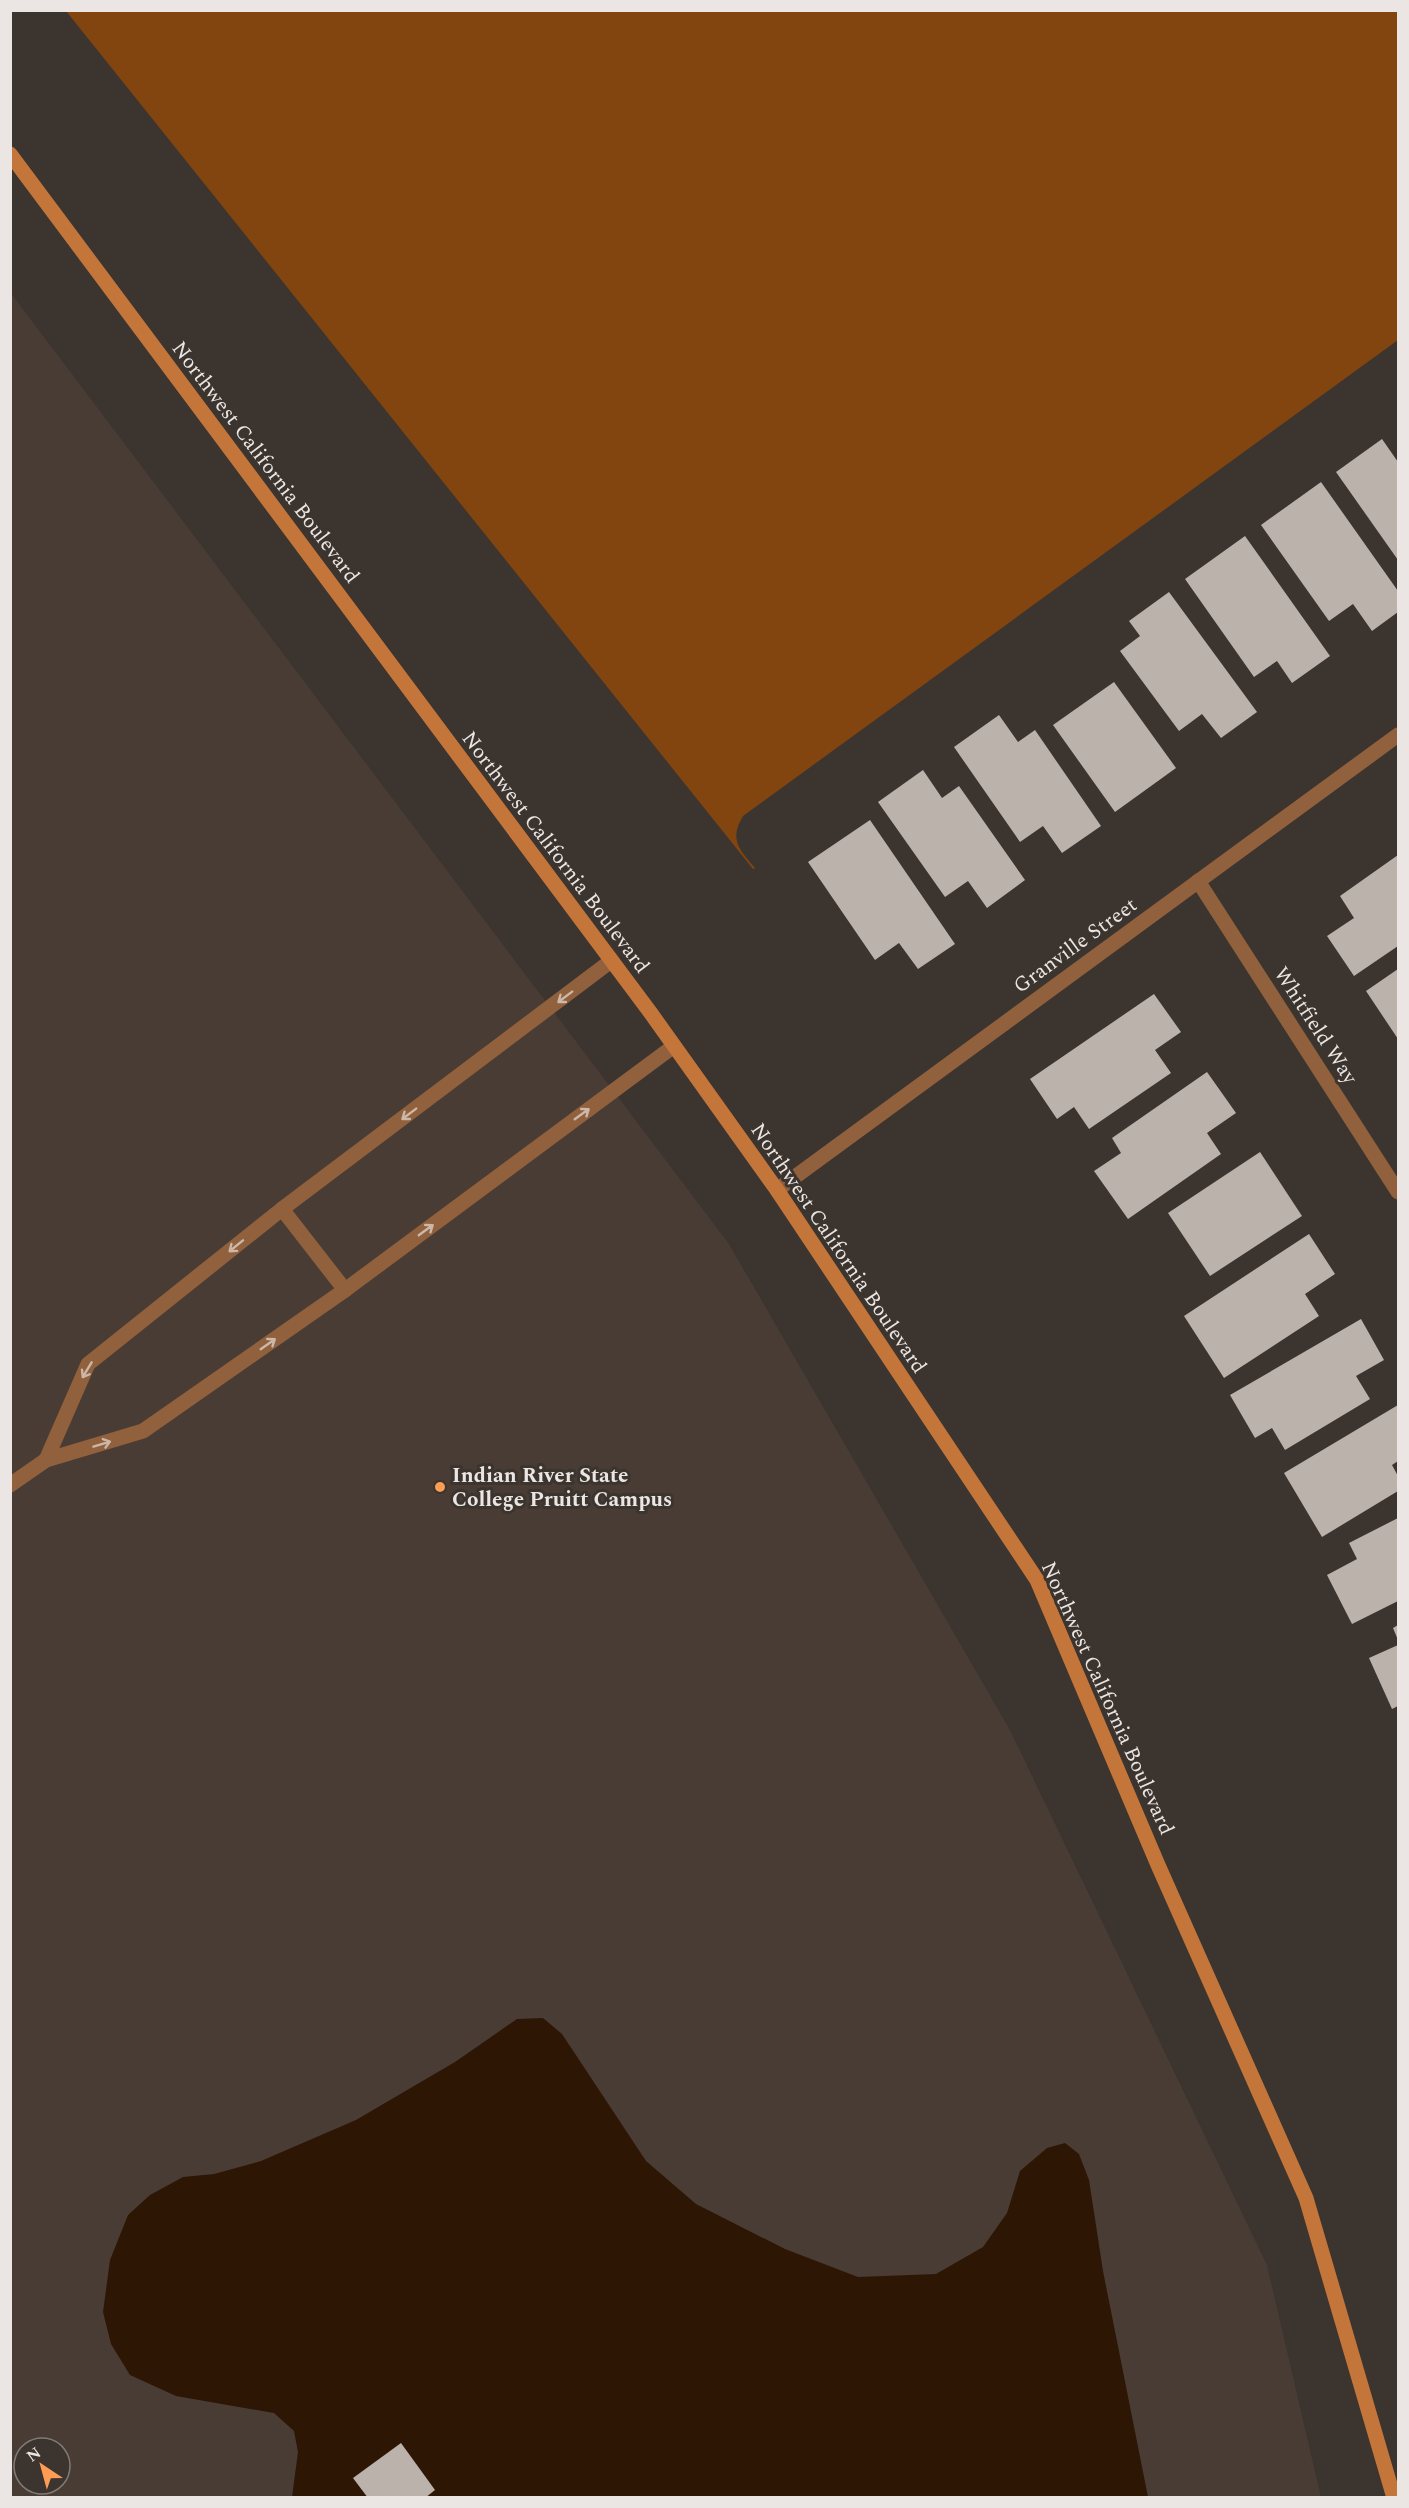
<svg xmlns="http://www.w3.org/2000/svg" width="1409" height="2508" font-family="Spectral,serif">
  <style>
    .built { fill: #493c34; fill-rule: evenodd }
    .green { fill: #82450f }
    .water { fill: #2e1604 }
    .building { fill: #bcb2ac }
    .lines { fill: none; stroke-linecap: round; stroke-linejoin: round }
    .lane { stroke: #91603c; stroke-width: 15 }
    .street { stroke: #91603c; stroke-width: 15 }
    .secondary { stroke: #c47539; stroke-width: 15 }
    .oneway { stroke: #ccb7a9 }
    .poi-dot { fill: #fd9d54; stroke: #3b342f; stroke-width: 2 }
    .labels { text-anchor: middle; stroke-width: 6; stroke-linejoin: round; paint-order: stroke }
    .street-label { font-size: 21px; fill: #ebe6e3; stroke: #3b342f }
    .poi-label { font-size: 21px; font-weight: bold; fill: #ebe6e3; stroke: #3b342f; text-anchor: start }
  </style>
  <rect width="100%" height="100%" fill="#3b342f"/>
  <path class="built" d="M10,292L729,1244L1010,1730L1267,2265L1321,2497H11ZM24,2448H60V2484H24Z"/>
  <path class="green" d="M66,11H1398V340L743,816C729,840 739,849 755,868L753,869Z"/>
  <polygon class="water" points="543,2018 562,2034 646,2161 696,2204 785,2249 858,2277 936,2274 983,2247 1007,2213 1020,2171 1047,2148 1065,2143 1079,2154 1089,2180 1103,2271 1148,2497 292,2497 298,2452 294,2431 274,2413 176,2396 130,2375 111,2344 103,2312 110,2260 128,2215 150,2195 183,2177 214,2174 261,2161 356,2120 455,2062 517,2019"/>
  <g class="building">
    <polygon points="1382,439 1398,462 1398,560 1336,472"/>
    <polygon points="1321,482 1398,591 1398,612 1372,631 1353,604 1329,621 1261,525"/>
    <polygon points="1245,536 1330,656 1292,683 1277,661 1254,677 1185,579"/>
    <polygon points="1169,592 1257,712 1221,738 1202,714 1179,731 1120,651 1140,636 1129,621"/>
    <polygon points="1114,682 1176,768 1115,812 1053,725"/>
    <polygon points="999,715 1018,742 1035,730 1101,826 1062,853 1043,826 1020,842 954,747"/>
    <polygon points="923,770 942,798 959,786 1025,880 987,908 968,881 945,897 878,802"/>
    <polygon points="870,820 955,944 918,969 899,943 875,960 808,862"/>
    <polygon points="1398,855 1398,946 1354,976 1327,936 1354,918 1340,896"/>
    <polygon points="1398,969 1398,1039 1366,991"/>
    <polygon points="1154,994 1181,1032 1155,1050 1171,1073 1089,1129 1074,1107 1057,1119 1030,1079"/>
    <polygon points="1207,1072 1236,1113 1207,1133 1221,1154 1128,1219 1094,1171 1121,1153 1112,1138"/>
    <polygon points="1260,1152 1302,1216 1210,1276 1168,1213"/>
    <polygon points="1309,1234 1335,1274 1305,1294 1319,1316 1224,1378 1184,1316"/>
    <polygon points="1361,1319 1384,1360 1356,1376 1370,1399 1285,1450 1272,1428 1255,1438 1230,1395"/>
    <polygon points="1398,1405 1398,1461 1392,1465 1398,1476 1398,1491 1322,1537 1284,1473"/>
    <polygon points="1398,1518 1398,1601 1352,1624 1327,1575 1357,1559 1349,1543"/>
    <polygon points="1398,1625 1398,1640 1393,1628"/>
    <polygon points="1398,1645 1398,1706 1392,1709 1369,1658"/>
    <polygon points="401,2443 435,2490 425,2498 368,2498 353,2478"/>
  </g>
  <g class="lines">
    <g class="lane">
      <polyline points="282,1209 345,1290"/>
      <polyline points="46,1460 88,1364 282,1209 611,961"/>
      <polyline points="10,1485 46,1460 143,1431 345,1290 674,1046"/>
    </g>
    <g class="street">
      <polyline points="1198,881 1398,1192"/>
      <polyline points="777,1190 1398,735"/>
    </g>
    <polyline class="secondary" points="10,154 650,1012 777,1190 1037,1580 1158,1865 1306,2198 1394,2498"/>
  </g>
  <defs><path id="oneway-shaft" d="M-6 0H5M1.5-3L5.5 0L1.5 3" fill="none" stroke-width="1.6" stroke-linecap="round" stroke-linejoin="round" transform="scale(1.5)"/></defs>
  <g class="oneway">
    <use href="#oneway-shaft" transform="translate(565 997) rotate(143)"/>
    <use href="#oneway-shaft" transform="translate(409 1114) rotate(143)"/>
    <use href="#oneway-shaft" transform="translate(582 1114) rotate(-36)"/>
    <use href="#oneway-shaft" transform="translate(426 1230) rotate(-36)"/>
    <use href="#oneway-shaft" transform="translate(236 1246) rotate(141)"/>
    <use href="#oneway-shaft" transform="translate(268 1344) rotate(-35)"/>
    <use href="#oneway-shaft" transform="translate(87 1370) rotate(121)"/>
    <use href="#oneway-shaft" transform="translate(102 1444) rotate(-17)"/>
  </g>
  <circle class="poi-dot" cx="440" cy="1487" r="6"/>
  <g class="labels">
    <g class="street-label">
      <text transform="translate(266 462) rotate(53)" y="7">Northwest California Boulevard</text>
      <text transform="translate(556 852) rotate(53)" y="7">Northwest California Boulevard</text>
      <text transform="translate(1075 945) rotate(-36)" y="7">Granville Street</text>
      <text transform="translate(1316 1025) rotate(57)" y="7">Whitfield Way</text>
      <text transform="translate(839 1248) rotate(56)" y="7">Northwest California Boulevard</text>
      <text transform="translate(1108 1698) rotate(66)" y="7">Northwest California Boulevard</text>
    </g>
    <g class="poi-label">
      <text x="452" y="1482">Indian River State<tspan x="452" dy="24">College Pruitt Campus</tspan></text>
    </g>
  </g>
  <rect width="1409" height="2508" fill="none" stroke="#ebe6e3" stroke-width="24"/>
  <g transform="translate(42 2466) rotate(324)"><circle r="28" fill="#3b342f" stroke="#817b77" stroke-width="1.5"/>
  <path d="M0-4.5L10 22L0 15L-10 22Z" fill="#fd9d54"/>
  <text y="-9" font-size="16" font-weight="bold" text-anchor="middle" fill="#ebe6e3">N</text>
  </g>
</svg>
